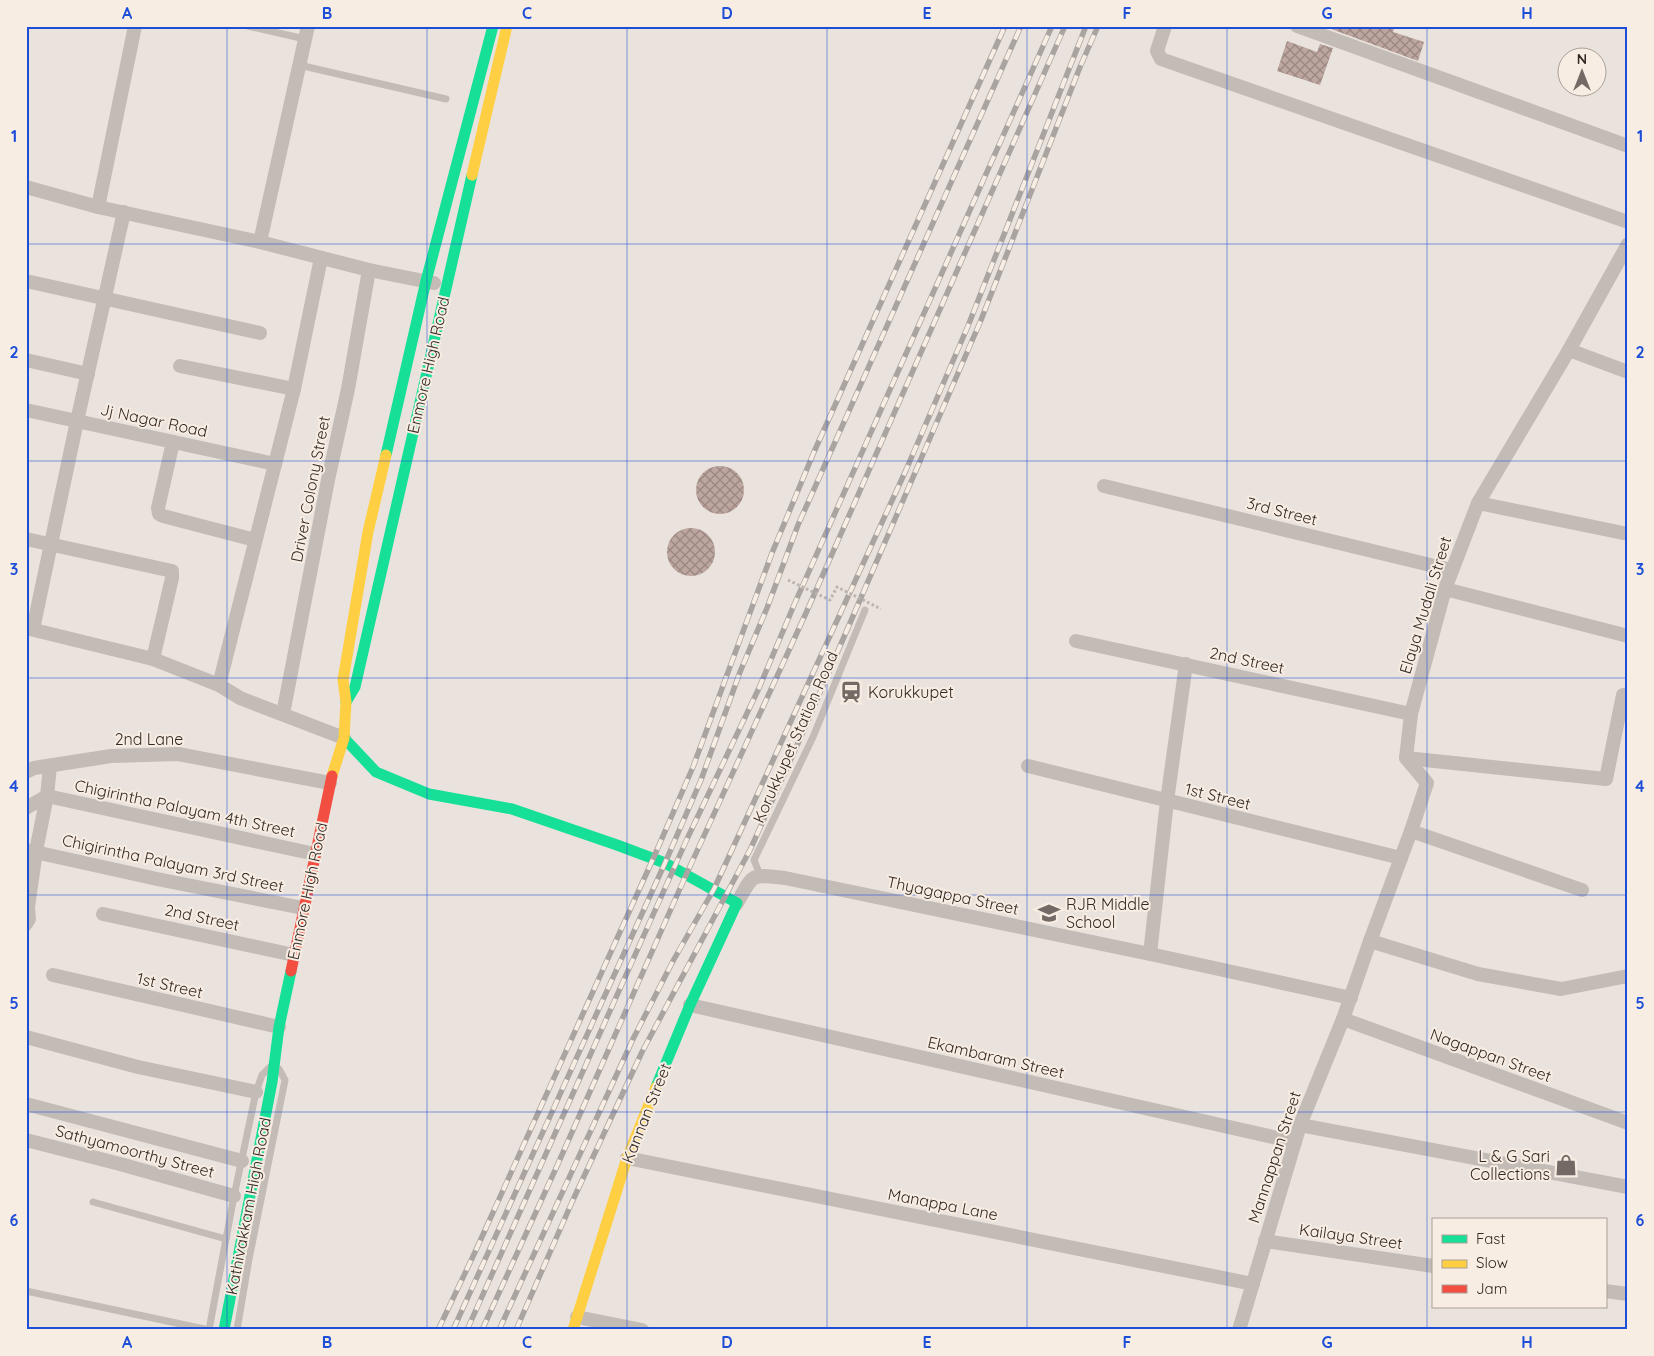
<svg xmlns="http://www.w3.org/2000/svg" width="1654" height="1356" font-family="Quicksand,sans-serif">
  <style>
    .building { fill: url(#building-cross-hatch) }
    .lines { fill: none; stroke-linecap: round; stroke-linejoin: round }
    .lane { stroke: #c3bbb6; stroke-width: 7 }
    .street { stroke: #c3bbb6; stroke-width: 14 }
    .fast { stroke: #16e098; stroke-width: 11 }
    .slow { stroke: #ffcf43; stroke-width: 11 }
    .jam { stroke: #f24e42; stroke-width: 11 }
    .rail-casing { stroke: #aaa4a1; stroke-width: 5.5 }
    .rail { stroke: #f8ede3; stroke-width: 4; stroke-dasharray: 11; stroke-linecap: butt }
    .path-bridge { stroke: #bcb4af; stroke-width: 3; stroke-dasharray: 2.5 2.5; stroke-linecap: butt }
    .grid { fill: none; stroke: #1d4ed8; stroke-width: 1; stroke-opacity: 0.55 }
    .labels { text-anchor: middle; stroke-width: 4; stroke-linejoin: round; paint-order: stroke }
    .street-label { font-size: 16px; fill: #332925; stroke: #f8ede3 }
    .poi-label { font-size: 16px; fill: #332925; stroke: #f8ede3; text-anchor: start }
    .neatline { fill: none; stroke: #1d4ed8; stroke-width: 2 }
    .grid-label { font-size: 16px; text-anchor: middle; font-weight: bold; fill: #1d4ed8 }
  </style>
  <defs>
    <pattern id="building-cross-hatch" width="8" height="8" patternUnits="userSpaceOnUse" patternTransform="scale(1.25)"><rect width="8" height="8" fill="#bda69f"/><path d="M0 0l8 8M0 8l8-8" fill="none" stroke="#9a8781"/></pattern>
  </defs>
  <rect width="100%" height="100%" fill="#eae3dd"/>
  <g class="building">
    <polygon points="1323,26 1395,26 1393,32 1424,42 1418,61"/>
    <polygon points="1287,41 1317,52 1320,44 1333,48 1320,85 1277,71"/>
    <circle cx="720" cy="490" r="24"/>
    <circle cx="691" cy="552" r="24"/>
  </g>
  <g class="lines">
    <g class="lane">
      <polyline points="248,26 305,39"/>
      <polyline points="299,65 446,99"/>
      <polyline points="760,875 754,860 813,737 865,610"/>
      <polyline points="93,1202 226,1239"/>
      <polyline points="26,1291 209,1330"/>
      <polyline points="209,1330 234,1196 256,1092 262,1075 270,1067"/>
      <polyline points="237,1330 249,1259 285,1080 279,1069"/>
    </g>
    <g class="street">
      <polyline points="1165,26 1157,51 1161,59 1628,222"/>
      <polyline points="1297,26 1628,146"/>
      <polyline points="26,187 98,207 260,242 369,270 434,283"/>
      <polyline points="98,207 135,26"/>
      <polyline points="260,242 308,26"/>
      <polyline points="26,281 260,333"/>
      <polyline points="1569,350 1628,372"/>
      <polyline points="26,360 88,374"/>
      <polyline points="180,366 294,389"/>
      <polyline points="26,410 275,464"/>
      <polyline points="173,442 158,508 159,514 163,516 255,540"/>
      <polyline points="1104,486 1451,570"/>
      <polyline points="1478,503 1628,534"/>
      <polyline points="26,539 172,571 172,578 153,659"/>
      <polyline points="1445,589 1628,636"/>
      <polyline points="26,628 153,659 219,685 240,698 344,738"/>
      <polyline points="33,629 77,421 124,212"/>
      <polyline points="1076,641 1411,714"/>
      <polyline points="219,685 294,389 321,258"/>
      <polyline points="283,714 328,480 348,389 369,270"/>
      <polyline points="1406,758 1606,779 1623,695 1628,694"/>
      <polyline points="1028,766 1401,858"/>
      <polyline points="26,772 34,768 111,756 178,754 330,783"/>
      <polyline points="26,808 47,796 315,854"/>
      <polyline points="1411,831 1582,890"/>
      <polyline points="26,850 157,879 303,908"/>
      <path d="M737,903C754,873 750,874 785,878L1150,954L1351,998"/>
      <polyline points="103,914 294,955"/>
      <polyline points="26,924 29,919 28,907 36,851 47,796 50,766"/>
      <polyline points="1370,941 1478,974 1561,989 1628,976"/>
      <polyline points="1150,954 1167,801 1186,664"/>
      <polyline points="53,975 279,1027"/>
      <polyline points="690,1005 1295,1142"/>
      <polyline points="1343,1019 1628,1123"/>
      <polyline points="26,1037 138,1067 256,1092"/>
      <polyline points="26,1104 242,1161"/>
      <polyline points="1300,1125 1628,1187"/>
      <polyline points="26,1140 120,1164 234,1196"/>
      <polyline points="627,1158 1253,1284"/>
      <polyline points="1265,1241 1433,1266"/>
      <polyline points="1605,1291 1628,1294"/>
      <polyline points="577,1317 642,1330"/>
      <polyline points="1239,1330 1300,1125 1343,1019 1370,941 1411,831 1427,783 1406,758 1411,714 1445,589 1478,503 1569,350 1628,244"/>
    </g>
    <g class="fast">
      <polyline points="386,455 426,281 493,26"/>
      <polyline points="346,702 355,687 472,175"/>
      <polyline points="344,738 376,772 429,794 512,809 617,845 665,863 737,903 690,1005 656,1087"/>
      <polyline points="224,1330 272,1082 279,1027 291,971"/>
    </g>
    <g class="slow">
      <polyline points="472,175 507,26"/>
      <polyline points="332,776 344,738 346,702 343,680 368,532 386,455"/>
      <polyline points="573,1330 627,1158 656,1087"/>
    </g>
    <polyline class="jam" points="291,971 332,776"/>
    <g class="rail-casing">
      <g id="rail">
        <polyline points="438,1330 476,1250 653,859 693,767 772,553 814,452 1005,26"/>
        <polyline points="453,1330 665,863 701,780 740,672 767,608 798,525 1021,26"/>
        <polyline points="467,1330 687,839 759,688 794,605 1052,26"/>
        <polyline points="482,1330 557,1166 686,875 806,613 1065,26"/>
        <polyline points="499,1330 633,1039 673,961 714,889 906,470 968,326 1086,26"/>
        <polyline points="516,1330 572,1202 642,1052 750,850 799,741 981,320 1080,67 1098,26"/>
      </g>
    </g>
    <use href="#rail" class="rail"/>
    <polyline class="path-bridge" points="788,580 830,600 837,587 881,609"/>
  </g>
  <path class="grid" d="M227,26V1330M427,26V1330M627,26V1330M827,26V1330M1027,26V1330M1227,26V1330M1427,26V1330M26,244H1628M26,461H1628M26,678H1628M26,895H1628M26,1112H1628"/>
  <defs>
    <g id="station-bare" transform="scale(1.725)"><path d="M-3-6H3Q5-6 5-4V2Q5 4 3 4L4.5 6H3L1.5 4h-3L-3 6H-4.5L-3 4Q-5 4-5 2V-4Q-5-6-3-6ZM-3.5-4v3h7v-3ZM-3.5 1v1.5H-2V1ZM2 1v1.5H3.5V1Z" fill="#736a65" stroke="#f8ede3" stroke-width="2.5" paint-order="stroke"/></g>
    <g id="school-bare" transform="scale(1.725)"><path d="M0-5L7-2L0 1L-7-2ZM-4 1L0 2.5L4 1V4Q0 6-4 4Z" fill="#736a65" stroke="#f8ede3" stroke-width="2.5" paint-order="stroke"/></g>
    <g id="shop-bare" transform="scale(1.725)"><path d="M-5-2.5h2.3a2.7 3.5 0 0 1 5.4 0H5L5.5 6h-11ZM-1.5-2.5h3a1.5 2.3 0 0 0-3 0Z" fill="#736a65" stroke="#f8ede3" stroke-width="2.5" paint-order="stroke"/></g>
  </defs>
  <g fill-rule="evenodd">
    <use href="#station-bare" x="851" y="692"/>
    <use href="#school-bare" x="1049" y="913"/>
    <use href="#shop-bare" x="1566" y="1165"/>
  </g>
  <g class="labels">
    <g class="street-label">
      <text transform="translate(428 365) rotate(-77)" y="6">Enmore High Road</text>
      <text transform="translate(154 420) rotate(12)" y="6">Jj Nagar Road</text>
      <text transform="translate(310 489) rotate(-79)" y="6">Driver Colony Street</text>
      <text transform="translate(1282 511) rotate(14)" y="6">3rd Street</text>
      <text transform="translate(1425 605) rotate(-73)" y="6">Elaya Mudali Street</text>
      <text transform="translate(1247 660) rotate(12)" y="6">2nd Street</text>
      <text transform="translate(795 737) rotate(-66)" y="6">Korukkupet Station Road</text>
      <text x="149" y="745">2nd Lane</text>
      <text transform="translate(1218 796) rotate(14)" y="6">1st Street</text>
      <text transform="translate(185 808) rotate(12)" y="6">Chigirintha Palayam 4th Street</text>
      <text transform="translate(173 863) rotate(12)" y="6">Chigirintha Palayam 3rd Street</text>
      <text transform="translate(307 891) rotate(-78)" y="6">Enmore High Road</text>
      <text transform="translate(953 895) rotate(12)" y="6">Thyagappa Street</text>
      <text transform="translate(202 917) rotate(12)" y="6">2nd Street</text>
      <text transform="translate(170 985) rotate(13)" y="6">1st Street</text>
      <text transform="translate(1491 1055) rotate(20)" y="6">Nagappan Street</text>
      <text transform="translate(996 1057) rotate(13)" y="6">Ekambaram Street</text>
      <text transform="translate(646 1113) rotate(-68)" y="6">Kannan Street</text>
      <text transform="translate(135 1151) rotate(15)" y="6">Sathyamoorthy Street</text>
      <text transform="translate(1274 1157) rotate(-72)" y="6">Mannappan Street</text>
      <text transform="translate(943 1204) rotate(11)" y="6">Manappa Lane</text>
      <text transform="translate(248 1206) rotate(-79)" y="6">Kathivakkam High Road</text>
      <text transform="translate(1351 1236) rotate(8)" y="6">Kailaya Street</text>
    </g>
    <g class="poi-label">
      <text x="868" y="698">Korukkupet</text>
      <text x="1066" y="910">RJR Middle<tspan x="1066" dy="18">School</tspan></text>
      <text x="1550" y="1162" text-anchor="end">L &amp; G Sari<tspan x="1550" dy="18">Collections</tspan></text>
    </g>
  </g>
  <rect width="1654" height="1356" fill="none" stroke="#f8ede3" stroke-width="55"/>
  <rect x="1432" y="1218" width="175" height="90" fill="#f8ede3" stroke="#a99f97"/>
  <rect x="1442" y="1235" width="25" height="8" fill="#16e098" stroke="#a99f97"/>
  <text x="1476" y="1244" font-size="15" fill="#332925">Fast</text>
  <rect x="1442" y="1260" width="25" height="8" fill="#ffcf43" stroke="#a99f97"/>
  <text x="1476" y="1268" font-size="15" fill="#332925">Slow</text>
  <rect x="1442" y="1285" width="25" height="8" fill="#f24e42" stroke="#a99f97"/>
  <text x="1476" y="1294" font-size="15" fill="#332925">Jam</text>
  <g transform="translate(1582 72)"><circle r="24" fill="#f8ede3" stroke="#a99f97"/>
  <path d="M0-4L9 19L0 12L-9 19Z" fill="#736a65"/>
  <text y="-8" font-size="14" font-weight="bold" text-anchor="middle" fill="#332925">N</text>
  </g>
  <rect x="28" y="28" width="1598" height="1300" class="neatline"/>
  <g class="grid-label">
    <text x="127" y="19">A</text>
    <text x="327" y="19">B</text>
    <text x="527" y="19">C</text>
    <text x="727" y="19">D</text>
    <text x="927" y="19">E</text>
    <text x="1127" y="19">F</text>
    <text x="1327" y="19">G</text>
    <text x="1527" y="19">H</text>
    <text x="14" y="142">1</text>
    <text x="1640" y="142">1</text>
    <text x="14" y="358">2</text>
    <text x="1640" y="358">2</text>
    <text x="14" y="575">3</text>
    <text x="1640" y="575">3</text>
    <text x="14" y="792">4</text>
    <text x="1640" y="792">4</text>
    <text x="14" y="1009">5</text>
    <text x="1640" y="1009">5</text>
    <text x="14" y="1226">6</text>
    <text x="1640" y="1226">6</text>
    <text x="127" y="1348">A</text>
    <text x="327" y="1348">B</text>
    <text x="527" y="1348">C</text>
    <text x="727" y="1348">D</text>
    <text x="927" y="1348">E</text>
    <text x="1127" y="1348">F</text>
    <text x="1327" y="1348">G</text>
    <text x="1527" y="1348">H</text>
  </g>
</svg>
